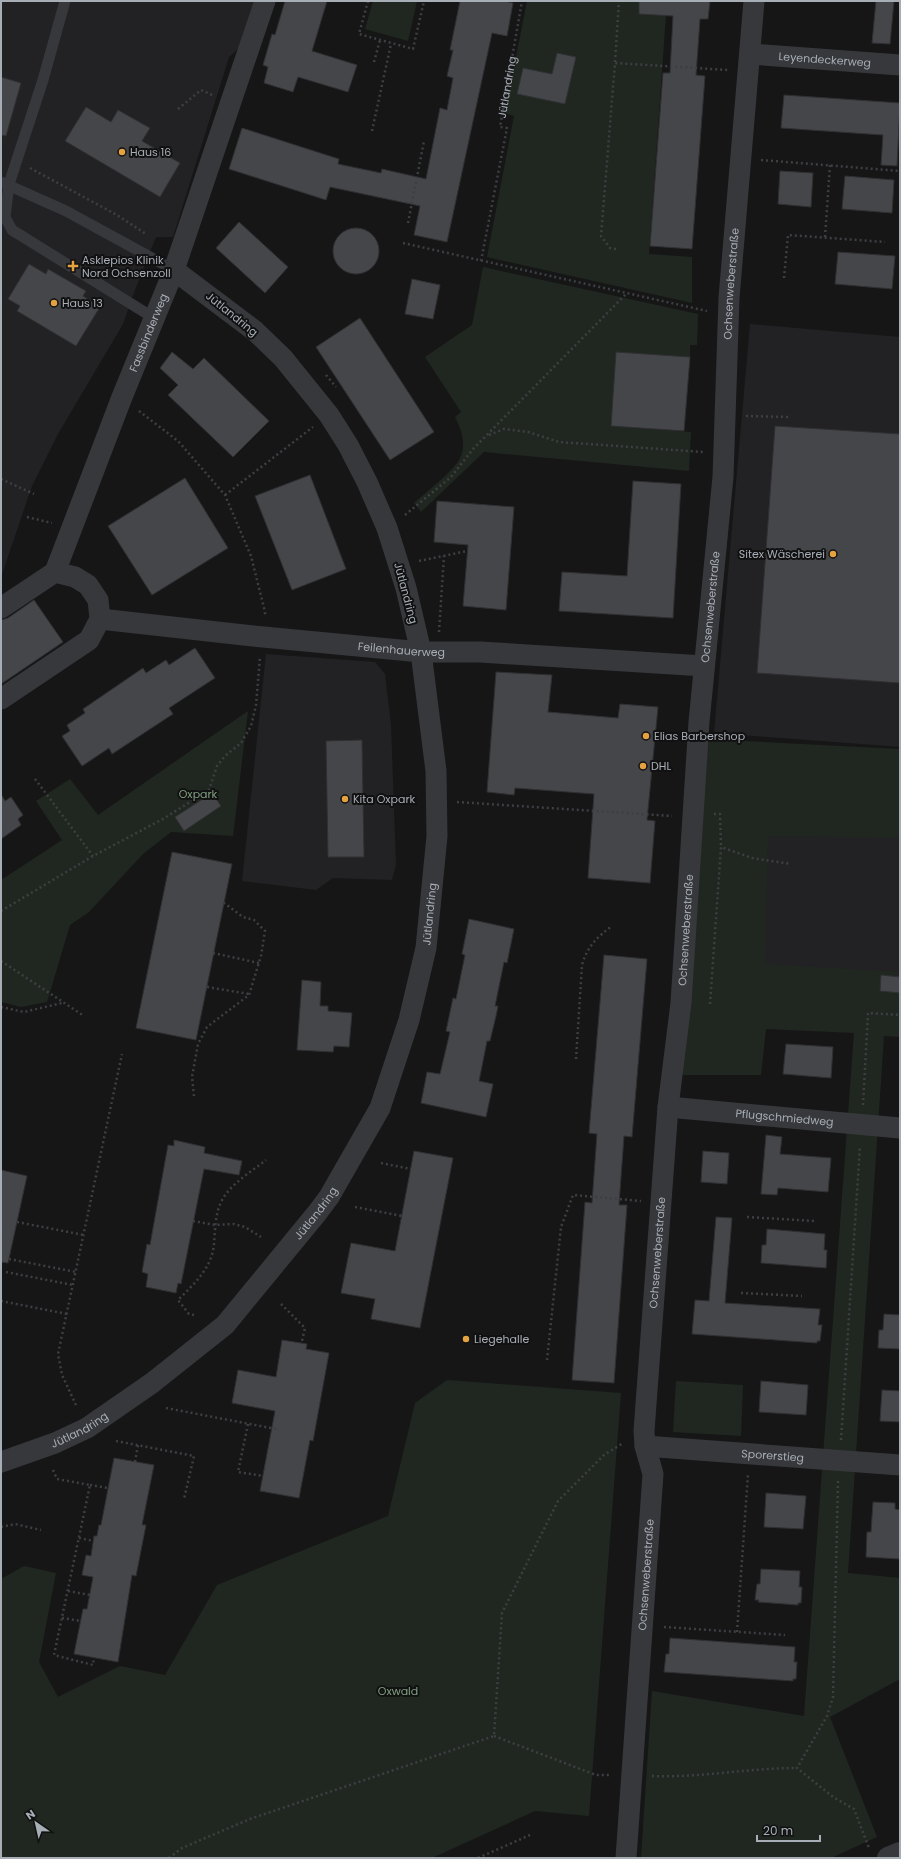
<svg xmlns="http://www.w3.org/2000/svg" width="901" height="1859" font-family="Poppins,sans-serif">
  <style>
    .built { fill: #222224 }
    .green { fill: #202720 }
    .building { fill: #45464a; stroke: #303033 }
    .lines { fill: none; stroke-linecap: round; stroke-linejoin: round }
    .path { stroke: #3d3f43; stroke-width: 2.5; stroke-dasharray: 2 3; stroke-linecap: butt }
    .service { stroke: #37383c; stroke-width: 11 }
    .minor { stroke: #37383c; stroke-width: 21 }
    .tertiary { stroke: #37383c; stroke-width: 22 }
    .poi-dot { fill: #e4a241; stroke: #111112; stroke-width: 1.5 }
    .labels { text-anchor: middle; stroke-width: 4; stroke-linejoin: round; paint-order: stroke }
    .street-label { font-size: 11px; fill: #a8aeb6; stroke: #111112 }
    .poi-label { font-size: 11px; fill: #a8aeb6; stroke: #111112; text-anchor: start }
    .park-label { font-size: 11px; fill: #81a081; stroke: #111112 }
  </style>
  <rect width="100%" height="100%" fill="#161617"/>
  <g class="built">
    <polygon points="1,1 254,1 239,48 229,57 173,237 156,237 133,295 123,324 58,434 32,486 1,577"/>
    <polygon points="750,324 900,337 900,747 714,733"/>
    <polygon points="266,654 375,662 385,674 391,725 396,865 392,880 333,878 316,890 242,881"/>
    <polygon points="708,823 900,831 900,979 783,1011"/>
  </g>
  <g class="green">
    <polygon points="373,1 417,1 408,41 365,29"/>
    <polygon points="527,1 667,1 649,254 692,257 692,303 487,257 514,116 505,113"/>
    <path d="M483,267L698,314L697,345H690V357L616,352L611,426L691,432L689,471L484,452L421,512L414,503C425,493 455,470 460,458C467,444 461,429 455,417L461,412L425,357L472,325Z"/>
    <polygon points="248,711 233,836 171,832 143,854 89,912 70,925 47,1002 21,1007 1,1002 1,880 62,840 36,801 70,779 98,815"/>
    <polygon points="705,739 900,749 900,838 768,836 765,964 900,972 900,1037 884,1036 848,1573 900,1578 900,1679 830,1717 877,1837 831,1858 641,1858 652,1691 804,1716 854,1033 766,1029 761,1075 680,1075"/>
    <polygon points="447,1380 621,1393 589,1816 535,1811 432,1858 1,1858 1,1579 24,1566 56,1573 39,1662 58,1697 120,1666 165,1675 217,1585 388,1516 415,1403"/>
    <polygon points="676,1381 743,1385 741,1436 673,1432"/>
  </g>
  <g class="building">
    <polygon points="285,1 327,1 312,51 357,65 348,92 298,77 293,92 264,83 268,67 263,65 272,34 275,35"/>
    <polygon points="460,1 504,1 513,3 507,36 492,33 447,242 414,235 420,206 330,187 326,200 229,169 242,128 339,159 338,164 381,173 382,169 426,179 440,108 447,110 453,78 447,76 453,50 450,50"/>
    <polygon points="639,1 710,1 708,19 700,19 696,75 705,76 692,249 650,246 663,73 670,73 673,16 639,14"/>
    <polygon points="876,1 894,1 890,44 872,43"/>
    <polygon points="557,53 576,57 565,104 517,94 523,68 552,74"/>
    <polygon points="1,77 21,83 6,136 1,135"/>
    <polygon points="784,95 900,103 897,166 881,165 883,135 781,128"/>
    <polygon points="86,107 111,122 118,110 150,128 142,141 180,163 160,197 65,141"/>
    <polygon points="780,171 813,173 811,207 778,204"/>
    <polygon points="845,176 894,180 892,213 842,209"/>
    <polygon points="239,222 288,267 265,293 216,248"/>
    <circle cx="356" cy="251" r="23"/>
    <polygon points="838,252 895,256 892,289 835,284"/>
    <polygon points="29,264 46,274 48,269 86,291 83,296 100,307 76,346 17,311 20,306 8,299"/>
    <polygon points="412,279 440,285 433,319 405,314"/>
    <polygon points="360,318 434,432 390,460 316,347"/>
    <polygon points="172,352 193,369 204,358 269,421 233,457 168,395 178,385 160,368"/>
    <polygon points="616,352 690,357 684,431 611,426"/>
    <polygon points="775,426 900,434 900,683 757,673"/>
    <polygon points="310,475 346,569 292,590 255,496"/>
    <polygon points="185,478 228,548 152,595 108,526"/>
    <polygon points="633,481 681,484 673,618 559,611 562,572 627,576"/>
    <polygon points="437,501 514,507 506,610 463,606 468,545 434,542"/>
    <polygon points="34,600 63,642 1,684 1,620 8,618"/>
    <polygon points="195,648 215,678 169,708 173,714 112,754 109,748 82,766 62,736 70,731 67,725 85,713 83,709 143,668 146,673 166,660 169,665"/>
    <polygon points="496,672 552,675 548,712 618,718 620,704 658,707 647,820 655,821 650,883 588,878 594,794 515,788 514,795 487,792"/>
    <polygon points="362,740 364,857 328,857 326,741"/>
    <polygon points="212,793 221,806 184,831 175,817"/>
    <polygon points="1,794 5,801 11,797 23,815 18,819 21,825 1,839"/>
    <polygon points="172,852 232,864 196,1040 136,1028"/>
    <polygon points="469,919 514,929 507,963 504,962 495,1006 498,1006 496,1016 490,1041 487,1041 479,1081 493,1084 486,1117 421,1103 427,1072 440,1074 450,1032 446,1031 453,998 456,999 465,955 462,954"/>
    <polygon points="604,955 647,959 632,1137 624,1136 621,1177 619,1205 627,1205 614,1383 572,1380 585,1202 592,1203 597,1134 589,1133"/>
    <polygon points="881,975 900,977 900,993 880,991"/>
    <polygon points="302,980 321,982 320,1006 328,1006 328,1011 352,1013 349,1047 334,1046 333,1052 297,1050"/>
    <polygon points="786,1044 833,1047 831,1078 783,1074"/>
    <polygon points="766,1135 782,1137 780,1154 831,1158 828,1192 778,1188 777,1195 761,1194"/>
    <polygon points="174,1140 205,1147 204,1153 242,1161 239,1175 204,1169 181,1284 178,1283 176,1293 146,1287 148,1274 142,1272 147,1244 150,1245 168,1145 174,1146"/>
    <polygon points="414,1151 453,1158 420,1328 371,1319 375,1299 341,1293 351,1243 395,1251"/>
    <polygon points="703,1151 729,1153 727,1184 701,1182"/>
    <polygon points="1,1170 27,1176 8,1263 1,1262"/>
    <polygon points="716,1217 732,1218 725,1303 820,1309 818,1325 822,1325 820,1341 817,1341 817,1343 692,1334 695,1300 709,1301"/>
    <polygon points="767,1229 825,1234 824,1250 827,1250 826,1268 761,1263 762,1245 766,1245"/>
    <polygon points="884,1314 900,1315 900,1349 878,1348 879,1330 883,1330"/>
    <polygon points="282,1340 307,1344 306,1349 329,1353 313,1441 310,1440 299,1498 260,1491 275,1411 232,1403 238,1370 276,1377"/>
    <polygon points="761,1381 808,1385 806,1415 759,1412"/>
    <polygon points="882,1390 900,1391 900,1422 880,1421"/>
    <polygon points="114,1458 154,1465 142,1525 146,1525 136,1576 132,1575 118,1662 74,1654 83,1609 87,1609 93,1577 82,1575 86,1555 91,1556 94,1536 97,1536 99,1525 101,1525"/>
    <polygon points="766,1493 806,1496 803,1529 764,1527"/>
    <polygon points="873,1502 895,1503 895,1509 900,1510 900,1559 866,1557 867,1532 871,1532"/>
    <polygon points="761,1569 800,1571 799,1587 802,1587 801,1603 798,1603 798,1605 758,1602 759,1600 755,1600 757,1584 760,1584"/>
    <polygon points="670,1638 795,1647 794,1662 797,1662 796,1679 793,1679 793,1681 664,1672 666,1654 669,1654"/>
  </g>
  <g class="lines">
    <g class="path">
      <polyline points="368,1 359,34 413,49 424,1"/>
      <polyline points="374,62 380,40"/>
      <polyline points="615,62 619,1"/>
      <polyline points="178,109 201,90 212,95"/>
      <polyline points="372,131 391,44"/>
      <polyline points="761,160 900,171"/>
      <polyline points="30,168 117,215 146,234"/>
      <polyline points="408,223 424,141"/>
      <polyline points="825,237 830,165"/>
      <polyline points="403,243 707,311"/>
      <polyline points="616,249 610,248 601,236 615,63 728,70"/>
      <path id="s1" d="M481,261L507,128L500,127L522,1"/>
      <polyline points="784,278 788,235 885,242"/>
      <polyline points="326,375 336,387"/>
      <polyline points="139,411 178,441 225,495 251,556 265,612 265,616"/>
      <polyline points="746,416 789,417"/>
      <polyline points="489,435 504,429 528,432 559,442 703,452"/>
      <polyline points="1,479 34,494"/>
      <polyline points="225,495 313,427"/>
      <polyline points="405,515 451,477 473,449 627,293"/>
      <polyline points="27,517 52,523"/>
      <polyline points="419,561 467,551"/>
      <polyline points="439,632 444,556"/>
      <polyline points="35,779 93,856"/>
      <polyline points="457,802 672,816"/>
      <polyline points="714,814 720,814 721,847"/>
      <polyline points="1,911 93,856 163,819 209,790 217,766 225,756 241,743 251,726 256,705 260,657"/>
      <polyline points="213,953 259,963"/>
      <polyline points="1,961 84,1016"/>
      <polyline points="207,987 249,994"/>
      <polyline points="710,1004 721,847 752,858 791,864"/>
      <polyline points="1,1007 24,1012 62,1003"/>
      <path d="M576,1059L582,965C587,947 597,937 612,926"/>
      <polyline points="194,1096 192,1077 198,1044 207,1027 249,995 261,956 265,931 254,920 243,917 224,903"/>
      <polyline points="863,1105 868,1013 900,1015"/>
      <polyline points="381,1163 411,1169"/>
      <polyline points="355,1207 402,1216"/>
      <polyline points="747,1217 815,1221"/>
      <polyline points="193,1221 215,1225 234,1224 245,1227 261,1237"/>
      <polyline points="17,1222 84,1235"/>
      <polyline points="9,1259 76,1272"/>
      <polyline points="6,1272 73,1285"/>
      <polyline points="741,1293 802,1296"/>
      <polyline points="1,1301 67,1314"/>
      <polyline points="281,1304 305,1328 302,1341"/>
      <path d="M194,1315L189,1314L178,1300C194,1284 212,1268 214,1244C215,1232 215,1219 219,1207C226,1186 250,1173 266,1160"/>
      <polyline points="547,1360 561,1227 573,1195 641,1201"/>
      <polyline points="76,1405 62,1375 58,1354 122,1054"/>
      <polyline points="166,1408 276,1429"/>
      <polyline points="248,1424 238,1472 263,1476"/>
      <polyline points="841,1440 860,1146"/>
      <polyline points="116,1441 194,1456 184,1499"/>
      <polyline points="135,1462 138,1445"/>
      <polyline points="53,1470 57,1479 90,1485 54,1655 93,1665 94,1658"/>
      <polyline points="838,1481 833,1697 827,1716 797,1768 833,1797 854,1809 869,1848"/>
      <polyline points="90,1485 108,1488"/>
      <polyline points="1,1527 15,1524 41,1530"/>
      <polyline points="79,1538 94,1541"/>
      <polyline points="68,1591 90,1595"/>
      <polyline points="62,1618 81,1621"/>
      <polyline points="664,1627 785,1635"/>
      <polyline points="737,1632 748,1474"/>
      <polyline points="494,1736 596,1775 611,1775"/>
      <path d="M652,1776C700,1778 748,1768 797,1768"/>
      <polyline points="169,1858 182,1848 250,1819 494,1736 502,1613 558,1501 604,1455 623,1443"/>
      <polyline points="478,1858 530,1835"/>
    </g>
    <g class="service">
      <polyline points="65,1 43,80 9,184 5,217 12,230 154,318"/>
      <polyline points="1,182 66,211 174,270"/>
    </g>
    <g class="minor">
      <path id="s2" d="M750,54L900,65"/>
      <path id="s3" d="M55,572L122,397L174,270L265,1"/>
      <polyline points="1,608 55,572 75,577 88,585 98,600 100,619 89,640 1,699"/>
      <path id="s4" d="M100,619L253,636L421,652H480L704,666"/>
      <path id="s5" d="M668,1107L900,1128"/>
      <path id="s6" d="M645,1446L900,1465"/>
      <path id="s7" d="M1,1462L55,1443L87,1428L152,1383L225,1325L317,1213L329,1197L380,1108L409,1020L426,948L437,836L436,771L421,652L406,588L387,528L367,482L348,445L329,415L283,358L255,331L174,270"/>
      <path id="s8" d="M626,1858L653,1474L645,1446L644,1431L668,1107L681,1003L699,722L723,477L729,298L754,1"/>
    </g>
    <polyline class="tertiary" points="888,1858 900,1853"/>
  </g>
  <g class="poi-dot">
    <circle cx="122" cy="152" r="4"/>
    <path d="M71 260h4v4h4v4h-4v4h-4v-4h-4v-4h4z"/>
    <circle cx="54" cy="303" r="4"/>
    <circle cx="833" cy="554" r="4"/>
    <circle cx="646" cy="736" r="4"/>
    <circle cx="643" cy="766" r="4"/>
    <circle cx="345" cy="799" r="4"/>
    <circle cx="466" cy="1339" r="4"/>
  </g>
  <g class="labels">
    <g class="street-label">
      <text dy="4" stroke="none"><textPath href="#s2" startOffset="75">Leyendeckerweg</textPath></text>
      <text dy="4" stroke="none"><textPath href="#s1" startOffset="183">Jütlandring</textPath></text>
      <text dy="4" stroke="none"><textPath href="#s8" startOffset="1580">Ochsenweberstraße</textPath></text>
      <text transform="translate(232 314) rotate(39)" y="4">Jütlandring</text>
      <text dy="4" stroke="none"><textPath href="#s3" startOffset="257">Fassbinderweg</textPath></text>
      <text transform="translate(406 593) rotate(75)" y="4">Jütlandring</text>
      <text dy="4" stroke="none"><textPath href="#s8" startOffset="1256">Ochsenweberstraße</textPath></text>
      <text dy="4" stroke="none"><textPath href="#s4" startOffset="303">Feilenhauerweg</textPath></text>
      <text dy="4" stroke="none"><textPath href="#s7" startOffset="733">Jütlandring</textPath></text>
      <text dy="4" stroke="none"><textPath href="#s8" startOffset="932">Ochsenweberstraße</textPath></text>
      <text dy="4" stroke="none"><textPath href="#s5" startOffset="117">Pflugschmiedweg</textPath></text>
      <text dy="4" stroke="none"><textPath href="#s7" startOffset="409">Jütlandring</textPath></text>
      <text dy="4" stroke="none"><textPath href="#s8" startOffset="608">Ochsenweberstraße</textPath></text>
      <text dy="4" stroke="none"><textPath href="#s7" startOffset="85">Jütlandring</textPath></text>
      <text dy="4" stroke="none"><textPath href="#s6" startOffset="128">Sporerstieg</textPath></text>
      <text dy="4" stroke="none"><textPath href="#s8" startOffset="284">Ochsenweberstraße</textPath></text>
    </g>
    <g class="poi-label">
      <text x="130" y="156">Haus 16</text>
      <text x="82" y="264">Asklepios Klinik<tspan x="82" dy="13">Nord Ochsenzoll</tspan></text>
      <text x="62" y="307">Haus 13</text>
      <text x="825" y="558" text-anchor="end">Sitex Wäscherei</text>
      <text x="654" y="740">Elias Barbershop</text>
      <text x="651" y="770">DHL</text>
      <text x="353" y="803">Kita Oxpark</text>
      <text x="474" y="1343">Liegehalle</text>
    </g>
    <g class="park-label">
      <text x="198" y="798">Oxpark</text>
      <text x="398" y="1695">Oxwald</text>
    </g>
  </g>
  <rect width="901" height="1859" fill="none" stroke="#a8aeb6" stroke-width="4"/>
  <g transform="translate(36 1823) rotate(326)" stroke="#111112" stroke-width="3" paint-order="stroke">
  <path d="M0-3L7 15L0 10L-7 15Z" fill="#a8aeb6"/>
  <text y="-6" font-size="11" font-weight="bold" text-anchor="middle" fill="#a8aeb6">N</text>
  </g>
  <path d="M757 1835v6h63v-6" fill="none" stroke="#a8aeb6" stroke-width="2"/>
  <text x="763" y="1835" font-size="12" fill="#a8aeb6" stroke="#111112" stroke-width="3" paint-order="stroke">20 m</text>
</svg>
